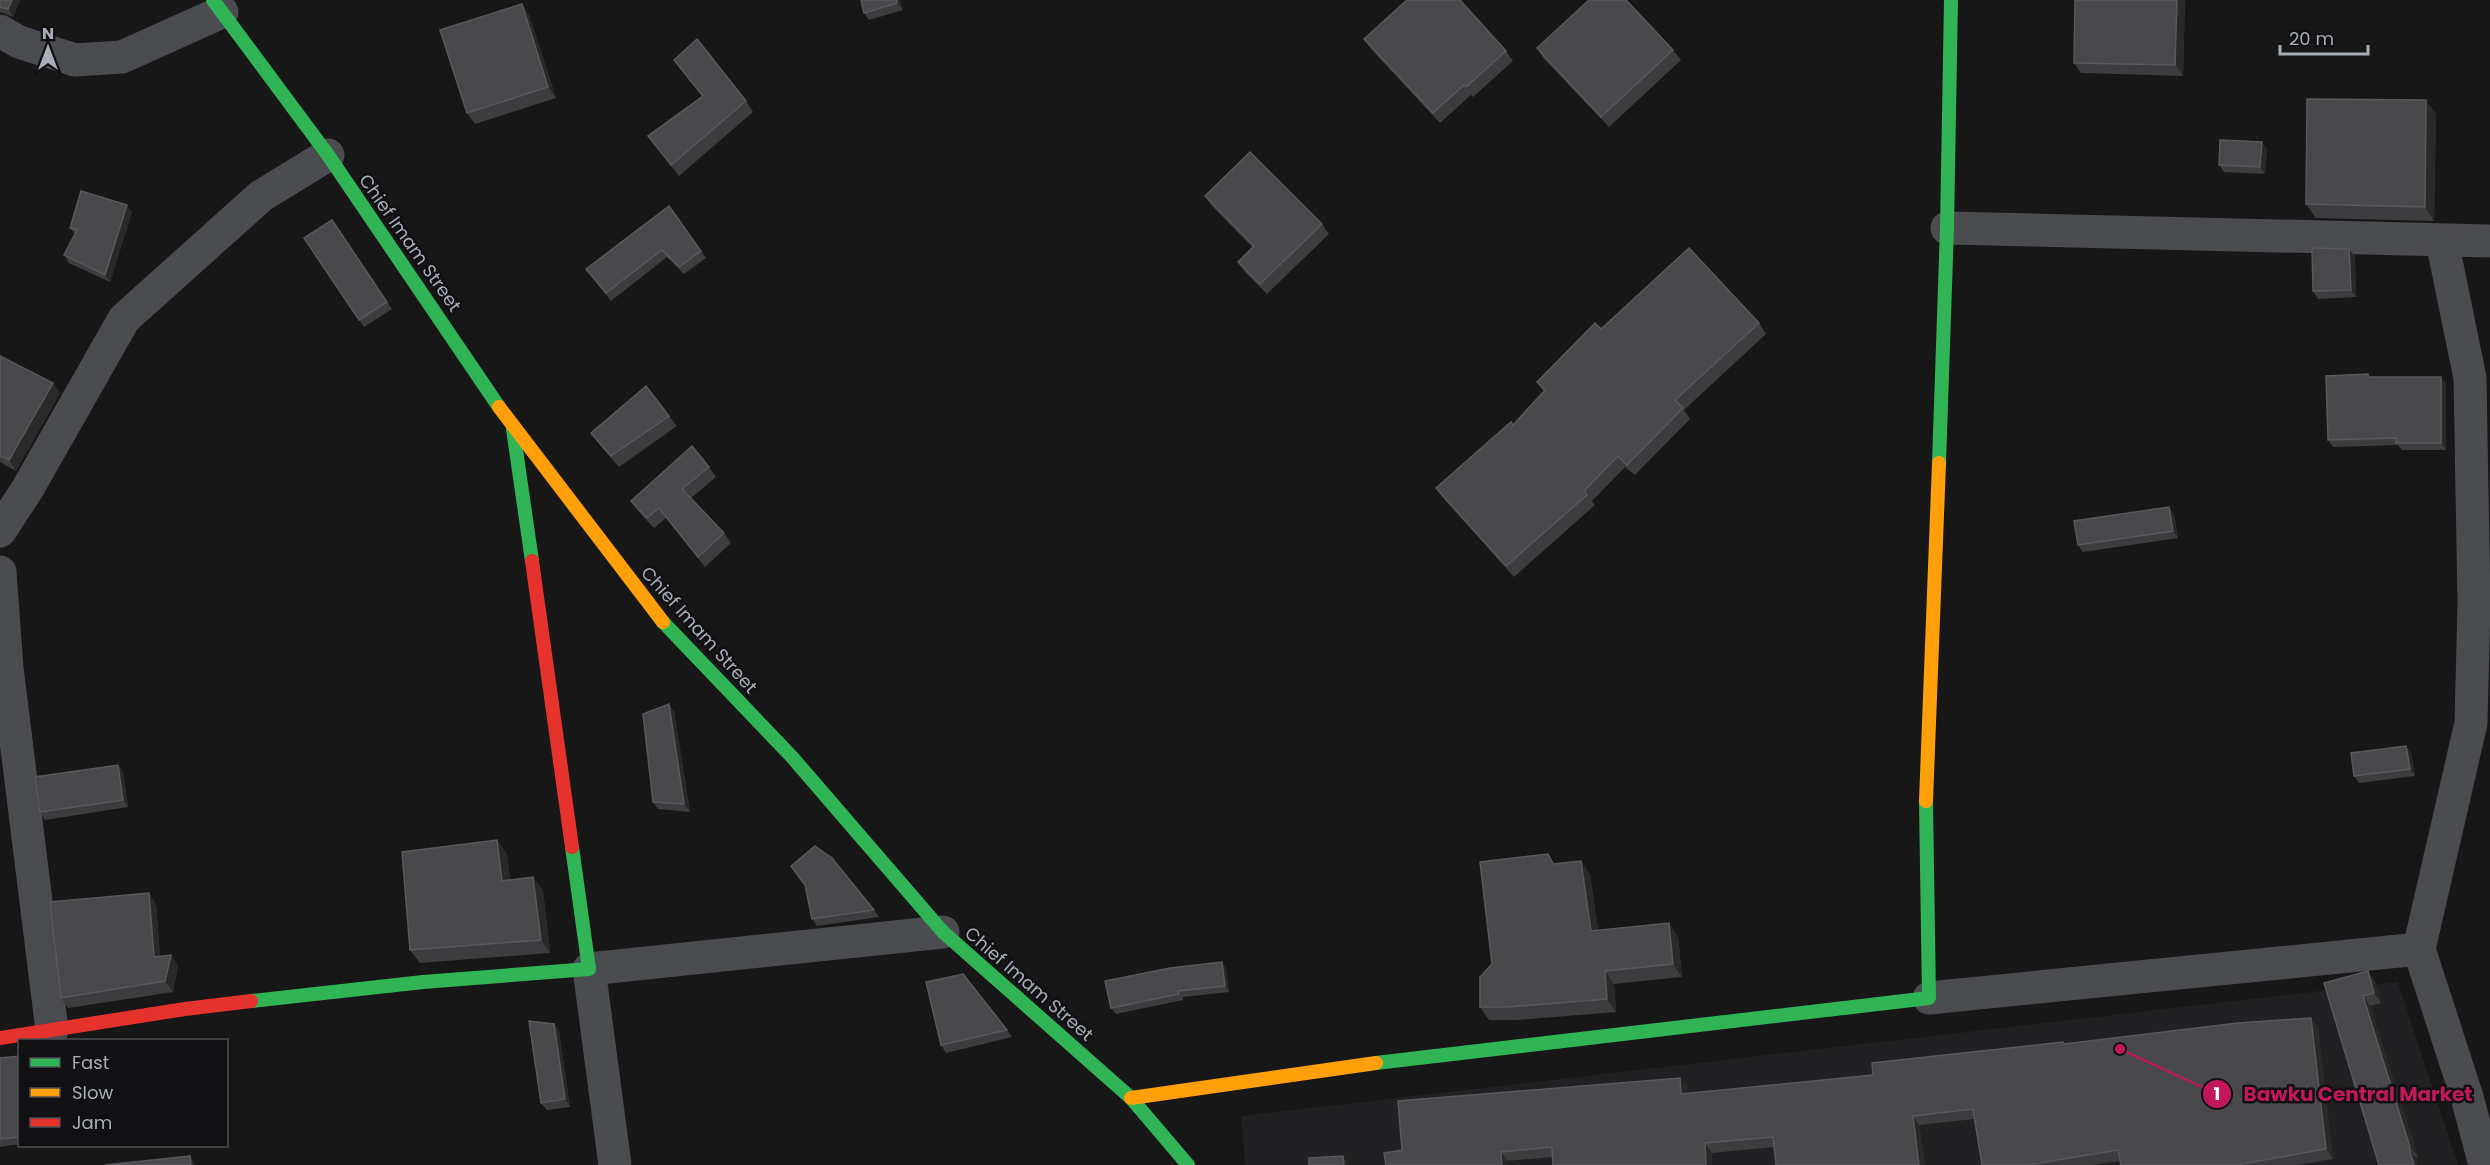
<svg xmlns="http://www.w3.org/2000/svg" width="2490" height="1165" font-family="Poppins,sans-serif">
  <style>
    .built { fill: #212123 }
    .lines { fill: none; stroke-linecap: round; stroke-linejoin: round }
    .street { stroke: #4b4c50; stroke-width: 33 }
    .fast { stroke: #30b455; stroke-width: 14 }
    .slow { stroke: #ff9f0a; stroke-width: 14 }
    .jam { stroke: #e5322d; stroke-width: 14 }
    .wall { fill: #3d3d3f }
    .shaded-wall { fill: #29292a }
    .building { fill: #49494c; stroke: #58595d; stroke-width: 1.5 }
    .labels { text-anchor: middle; stroke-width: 5; stroke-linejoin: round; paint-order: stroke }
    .street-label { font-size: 18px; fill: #a8adb8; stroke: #111113 }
    .leader { fill: none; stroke: #c2185b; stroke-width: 2 }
    .callout-dot { fill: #c2185b; stroke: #111113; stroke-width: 2 }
    .mark-label { font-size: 18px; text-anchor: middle; font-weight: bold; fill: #fff }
    .callout-label { font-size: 20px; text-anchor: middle; font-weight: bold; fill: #c2185b; stroke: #111113; stroke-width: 5; stroke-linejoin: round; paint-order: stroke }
  </style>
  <rect width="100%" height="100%" fill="#171717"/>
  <polygon class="built" points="2398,982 2458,1165 1245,1165 1241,1116"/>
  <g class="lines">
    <g class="street">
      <polyline points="0,31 19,42 75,60 122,57 222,12"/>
      <polyline points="1947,228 2490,241"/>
      <polyline points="0,531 28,488 124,319 261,196 328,155"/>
      <polyline points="0,572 7,668 52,1030"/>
      <polyline points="2419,949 2471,723 2474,604 2470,378 2442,241"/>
      <polyline points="1929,998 2419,949 2467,1097 2485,1165"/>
      <polyline points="615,1165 589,969 943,932"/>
    </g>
    <g class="fast">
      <polyline points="213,0 328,155 499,407"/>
      <polyline points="513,429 532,561"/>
      <polyline points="1939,463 1947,228 1951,0"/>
      <polyline points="663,622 792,757 943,932 1131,1098 1188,1165"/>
      <polyline points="251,1001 423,982 589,969 572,847"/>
      <polyline points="1376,1063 1929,998 1926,801"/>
    </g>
    <g class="slow">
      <polyline points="499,407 663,622"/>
      <polyline points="1926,801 1939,463"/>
      <polyline points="1131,1098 1376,1063"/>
    </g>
    <g class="jam">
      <polyline points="532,561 572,847"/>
      <polyline points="0,1038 185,1009 251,1001"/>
    </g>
  </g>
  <g class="wall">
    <polygon points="0,0 20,0 13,17 0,12"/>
    <polygon points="900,0 903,10 869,20 864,13"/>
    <polygon points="2075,0 2185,0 2183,76 2081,73 2074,63"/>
    <polygon points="529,15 556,98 475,124 467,113"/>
    <polygon points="1364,39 1506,51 1513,61 1473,97 1471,95 1440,123 1371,49"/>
    <polygon points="1537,48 1673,50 1681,60 1609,127 1544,59"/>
    <polygon points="674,60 746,101 753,112 679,176 648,136 702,96"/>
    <polygon points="2436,114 2434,221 2316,218 2306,204"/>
    <polygon points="2267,149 2265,174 2224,172 2219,165"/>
    <polygon points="1205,196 1322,224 1329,234 1267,294 1245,272 1238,262 1253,248 1212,206"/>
    <polygon points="669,206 706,258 684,274 667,257 611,301 586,269"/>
    <polygon points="132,212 110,282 69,263 64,255 75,234 70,228"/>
    <polygon points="332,220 392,309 364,327 304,238"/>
    <polygon points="2349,249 2355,257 2356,297 2318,299 2313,291"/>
    <polygon points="1759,323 1766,334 1684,410 1690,419 1635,475 1625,467 1592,501 1595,505 1514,577 1444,499 1436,488 1513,425 1544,392 1537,382 1601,329"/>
    <polygon points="0,356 60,393 16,471 0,462"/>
    <polygon points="2368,374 2370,377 2446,384 2446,450 2402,450 2398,445 2333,447 2328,440"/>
    <polygon points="669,416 677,426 619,467 598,443 591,433"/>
    <polygon points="709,467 716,477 691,498 724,533 731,543 705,567 666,518 654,528 638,511 631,501"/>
    <polygon points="2174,514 2178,538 2083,552 2078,545"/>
    <polygon points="674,711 690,812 658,809 653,802"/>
    <polygon points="2406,746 2411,754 2415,776 2359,783 2354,776"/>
    <polygon points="118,765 123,772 128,807 45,820 40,812"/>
    <polygon points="507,854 510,880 533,877 543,891 550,953 420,963 410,950"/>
    <polygon points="1548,854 1555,864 1590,874 1598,930 1678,936 1682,977 1614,984 1616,1012 1518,1020 1489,1020 1480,1007 1492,964"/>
    <polygon points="805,885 874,910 879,917 817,926 812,919"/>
    <polygon points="156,904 160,956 171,955 178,966 173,992 68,1008 61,998"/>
    <polygon points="1226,968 1229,992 1183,997 1183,1000 1116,1014 1111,1008"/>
    <polygon points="2368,971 2375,982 2381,1003 2370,1006 2418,1157 2379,1165 2324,983"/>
    <polygon points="554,1024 559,1031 570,1107 547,1110 541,1103"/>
    <polygon points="2318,1027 2333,1159 2297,1165 2121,1165 2120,1161 2092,1165 1982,1165 1974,1119 1919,1125 1925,1165 1776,1165 1774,1147 1712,1153 1552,1157 1507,1161 1402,1150 1680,1078 1687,1087 1687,1094 1873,1075 2063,1042 2065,1044"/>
    <polygon points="1007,1030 1012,1037 946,1053 941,1045"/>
    <polygon points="20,1056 20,1144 0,1147 0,1058"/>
  </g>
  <g class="shaded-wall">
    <polygon points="12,0 20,0 13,17 8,9"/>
    <polygon points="897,0 900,0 903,10 897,3"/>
    <polygon points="2177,0 2185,0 2183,76 2175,65"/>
    <polygon points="522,4 529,15 556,98 548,87"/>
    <polygon points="2426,100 2436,114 2434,221 2425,207"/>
    <polygon points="2262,142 2267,149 2265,174 2260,167"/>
    <polygon points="127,205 132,212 110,282 105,275"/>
    <polygon points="2349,249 2355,257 2356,297 2351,290"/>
    <polygon points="2441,377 2446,384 2446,450 2441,443"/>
    <polygon points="53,383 60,393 16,471 9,460"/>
    <polygon points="2169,507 2174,514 2178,538 2173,531"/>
    <polygon points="669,704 674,711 690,812 684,804"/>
    <polygon points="2406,746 2411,754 2415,776 2410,769"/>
    <polygon points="118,765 123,772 128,807 123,800"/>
    <polygon points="497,840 507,854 512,894 502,881"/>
    <polygon points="1581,861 1590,874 1600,944 1591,931"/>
    <polygon points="533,877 543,891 550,953 541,940"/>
    <polygon points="149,893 156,904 161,967 154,957"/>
    <polygon points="1669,923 1678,936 1682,977 1673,964"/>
    <polygon points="171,955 178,966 173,992 165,981"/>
    <polygon points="1222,962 1226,968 1229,992 1225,986"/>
    <polygon points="1605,971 1614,984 1616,1012 1607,999"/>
    <polygon points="2368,971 2375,982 2381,1003 2374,993"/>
    <polygon points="2363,996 2370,1006 2418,1157 2410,1147"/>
    <polygon points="2311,1018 2318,1027 2333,1159 2326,1149"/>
    <polygon points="554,1024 559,1031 570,1107 565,1099"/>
    <polygon points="1680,1078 1687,1087 1688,1104 1681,1094"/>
    <polygon points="1913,1116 1919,1125 1925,1165 1919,1165"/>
    <polygon points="1705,1143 1712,1153 1712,1165 1706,1165"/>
    <polygon points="2409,1148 2416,1158 2418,1165 2414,1165"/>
    <polygon points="1501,1152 1507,1161 1508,1165 1502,1165"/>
    <polygon points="190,1156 196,1165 191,1165"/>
    <polygon points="1343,1156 1350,1165 1344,1165"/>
  </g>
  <g class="building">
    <polygon points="0,0 12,0 8,9 0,7"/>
    <polygon points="861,0 897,0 897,3 864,13"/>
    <polygon points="1407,0 1460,0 1506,51 1466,87 1464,85 1433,113 1364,39"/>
    <polygon points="1589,0 1626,0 1673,50 1601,117 1537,48"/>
    <polygon points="2075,0 2177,0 2175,65 2074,63"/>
    <polygon points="522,4 548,87 467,113 440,30"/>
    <polygon points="697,39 746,101 671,165 648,136 703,96 674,60"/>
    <polygon points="2307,99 2426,100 2425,207 2306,204"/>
    <polygon points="2220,140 2262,142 2260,167 2219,165"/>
    <polygon points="1250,152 1322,224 1260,284 1238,262 1254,246 1205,196"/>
    <polygon points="81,191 127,205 105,275 64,255 77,230 70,228"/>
    <polygon points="669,206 701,251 679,267 662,250 606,293 586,269"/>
    <polygon points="332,220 387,302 359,320 304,238"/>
    <polygon points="1689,248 1759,323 1675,400 1683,408 1627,465 1618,456 1584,491 1587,495 1506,566 1436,488 1511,422 1513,425 1545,390 1537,382 1595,323 1601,329"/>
    <polygon points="2312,248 2349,249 2351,290 2313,291"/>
    <polygon points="0,356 53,383 9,460 0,456"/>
    <polygon points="2368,374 2368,377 2441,377 2441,443 2396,443 2396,438 2328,440 2326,376"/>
    <polygon points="646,386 669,416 611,456 591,433"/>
    <polygon points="692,446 709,467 682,489 724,533 698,557 659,508 647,518 631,501"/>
    <polygon points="2169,507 2173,531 2078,545 2074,521"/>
    <polygon points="669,704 684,804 653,802 643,714"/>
    <polygon points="2406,746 2410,769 2354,776 2351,753"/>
    <polygon points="118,765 123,800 40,812 35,777"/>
    <polygon points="497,840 502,881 533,877 541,940 410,950 402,852"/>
    <polygon points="815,846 832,858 874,910 812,919 805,885 791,866"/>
    <polygon points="1548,854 1553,864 1581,861 1591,931 1669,923 1673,964 1605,971 1607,999 1509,1007 1480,1007 1480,977 1492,964 1480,862"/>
    <polygon points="149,893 154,957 171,955 165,981 61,998 50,902"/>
    <polygon points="1222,962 1225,986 1178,991 1179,994 1111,1008 1105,981 1170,968"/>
    <polygon points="2368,971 2374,993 2363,996 2410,1147 2409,1148 2414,1165 2379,1165 2324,983"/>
    <polygon points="963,974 1007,1030 941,1045 926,982"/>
    <polygon points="2311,1018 2326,1149 2236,1165 2121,1165 2118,1150 2027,1165 1982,1165 1973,1109 1913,1116 1919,1165 1776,1165 1773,1137 1705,1143 1706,1165 1553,1165 1552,1147 1501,1152 1502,1165 1386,1165 1384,1153 1402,1150 1398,1101 1680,1078 1681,1094 1873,1075 1872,1063 2063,1042 2064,1044 2238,1023"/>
    <polygon points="529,1021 554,1024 565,1099 541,1103"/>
    <polygon points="20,1056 20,1137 0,1139 0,1058"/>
    <polygon points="190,1156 191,1165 105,1165"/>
    <polygon points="1343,1156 1344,1165 1309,1165 1309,1158"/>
  </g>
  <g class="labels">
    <g class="street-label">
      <text transform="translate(410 243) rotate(55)" y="6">Chief Imam Street</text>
      <text transform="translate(699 630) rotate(48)" y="6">Chief Imam Street</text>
      <text transform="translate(1029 984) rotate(41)" y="6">Chief Imam Street</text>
    </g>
  </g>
  <path class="leader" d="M2120 1049L2217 1094"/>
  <g class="callout-dot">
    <circle cx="2120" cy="1049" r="6"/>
    <circle cx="2217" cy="1094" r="15"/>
  </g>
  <g class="mark-label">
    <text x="2217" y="1100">1</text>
  </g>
  <g class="callout-label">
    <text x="2358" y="1101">Bawku Central Market</text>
  </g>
  <rect x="18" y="1039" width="210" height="108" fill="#111113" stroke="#4d4f55" stroke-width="1.5"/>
  <rect x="30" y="1058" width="30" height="9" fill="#30b455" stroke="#4d4f55" stroke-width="1.5"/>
  <text x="72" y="1069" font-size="18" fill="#a8adb8">Fast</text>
  <rect x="30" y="1088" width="30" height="9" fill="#ff9f0a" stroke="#4d4f55" stroke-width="1.5"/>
  <text x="72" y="1099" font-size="18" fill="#a8adb8">Slow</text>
  <rect x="30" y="1118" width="30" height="9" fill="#e5322d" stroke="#4d4f55" stroke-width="1.5"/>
  <text x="72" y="1129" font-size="18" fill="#a8adb8">Jam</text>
  <g transform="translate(48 48)" stroke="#111113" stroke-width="4.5" paint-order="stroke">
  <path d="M0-4.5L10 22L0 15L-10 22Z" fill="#a8adb8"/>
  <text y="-9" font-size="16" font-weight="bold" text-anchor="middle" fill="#a8adb8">N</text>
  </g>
  <path d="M2280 45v9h88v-9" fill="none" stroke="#a8adb8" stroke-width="3"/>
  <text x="2289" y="45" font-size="18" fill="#a8adb8" stroke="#111113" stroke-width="4.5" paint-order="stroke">20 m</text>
</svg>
